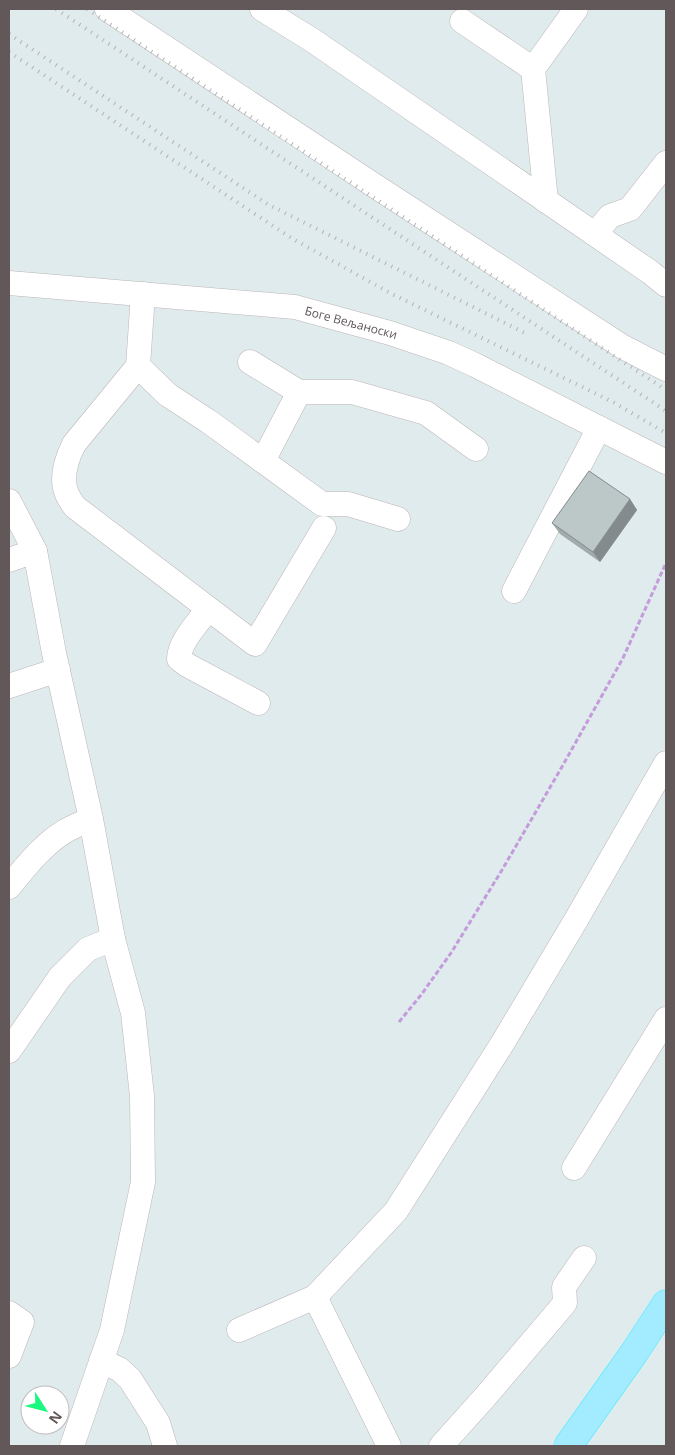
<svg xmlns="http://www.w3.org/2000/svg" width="675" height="1455" font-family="'Open Sans',sans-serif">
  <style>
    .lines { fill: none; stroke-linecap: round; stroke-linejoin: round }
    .minor-casing { stroke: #beb5b6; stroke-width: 25 }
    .major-casing { stroke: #48ecfe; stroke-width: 29 }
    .path { stroke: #c49bdb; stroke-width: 3; stroke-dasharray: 5 2.5; stroke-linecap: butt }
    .minor { stroke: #fff; stroke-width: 24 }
    .major { stroke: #a3ebff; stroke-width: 28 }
    .rail { stroke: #b3b2b2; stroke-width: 4; stroke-dasharray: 1 6; stroke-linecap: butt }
    .wall { fill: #a2abac }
    .shaded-wall { fill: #848b8c }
    .building { fill: #bcc7c8; stroke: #848b8c }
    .labels { text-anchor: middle; stroke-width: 4; stroke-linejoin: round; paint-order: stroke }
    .street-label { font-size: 12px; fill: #625859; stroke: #fff }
  </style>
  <rect width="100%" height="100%" fill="#dfebed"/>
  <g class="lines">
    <g class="minor-casing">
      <g id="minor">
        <polyline points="107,9 372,184 623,347 666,369"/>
        <polyline points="262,9 312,40 650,272 666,285"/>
        <polyline points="462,21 533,69"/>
        <polyline points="546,201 533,69 576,9"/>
        <polyline points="595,234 610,216 630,209 666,163"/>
        <polyline points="9,283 295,307 390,333 449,353 475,365 666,462"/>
        <polyline points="143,294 138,366 168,395 208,421 322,504 348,504 398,519"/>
        <polyline points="250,362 299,392"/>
        <path d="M138,366L74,444C67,458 60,478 67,494C69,499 72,503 75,507L255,644L324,528"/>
        <polyline points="263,461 299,392 352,392 426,413 476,449"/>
        <polyline points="9,501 35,551 54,653 91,819 113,939 133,1013 142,1096 143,1182 112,1330 72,1446"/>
        <polyline points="9,560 35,551"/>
        <polyline points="514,591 599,428"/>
        <path d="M208,609C198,623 179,642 179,659L187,665L258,703"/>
        <polyline points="9,686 58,670"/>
        <path d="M9,887C26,866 48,838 73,827C79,824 85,822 91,819"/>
        <polyline points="9,1051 60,977 88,949 113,939"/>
        <polyline points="574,1168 666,1019"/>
        <polyline points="315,1297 389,1446"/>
        <polyline points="9,1313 22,1322 9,1356"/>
        <polyline points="239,1330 315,1297 396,1211 502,1044 576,920 666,763"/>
        <polyline points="101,1361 119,1369 130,1379 158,1423 165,1446"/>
        <polyline points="441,1446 485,1397 565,1303 564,1287 584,1258"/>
      </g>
    </g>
    <g class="major-casing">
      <polyline id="major" points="568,1446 634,1353 666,1304"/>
    </g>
    <polyline class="path" points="399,1022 421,995 451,953 502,870 563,765 623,658 666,563"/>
    <use href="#minor" class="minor"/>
    <use href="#major" class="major"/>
    <g class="rail">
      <polyline points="56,9 666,411"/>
      <polyline points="87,9 666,390"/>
      <polyline points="9,34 269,205 529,335"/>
      <polyline points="9,52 293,239 392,294 613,402 666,433"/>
    </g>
  </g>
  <polygon class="wall" points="630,499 637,510 600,562 560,534 552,523"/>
  <polygon class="shaded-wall" points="630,499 637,510 600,562 593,552"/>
  <polygon class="building" points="589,471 630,499 593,552 552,523"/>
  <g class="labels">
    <g class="street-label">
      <text transform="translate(351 323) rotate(15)" y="4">Боге Вељаноски</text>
    </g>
  </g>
  <rect width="675" height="1455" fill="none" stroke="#625859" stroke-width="20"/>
  <g transform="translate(45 1410) rotate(126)"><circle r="24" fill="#ffffff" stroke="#c0bcbd"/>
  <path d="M0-4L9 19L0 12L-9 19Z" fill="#1af87f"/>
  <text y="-8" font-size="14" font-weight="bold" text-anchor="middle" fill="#625859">N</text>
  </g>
</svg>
